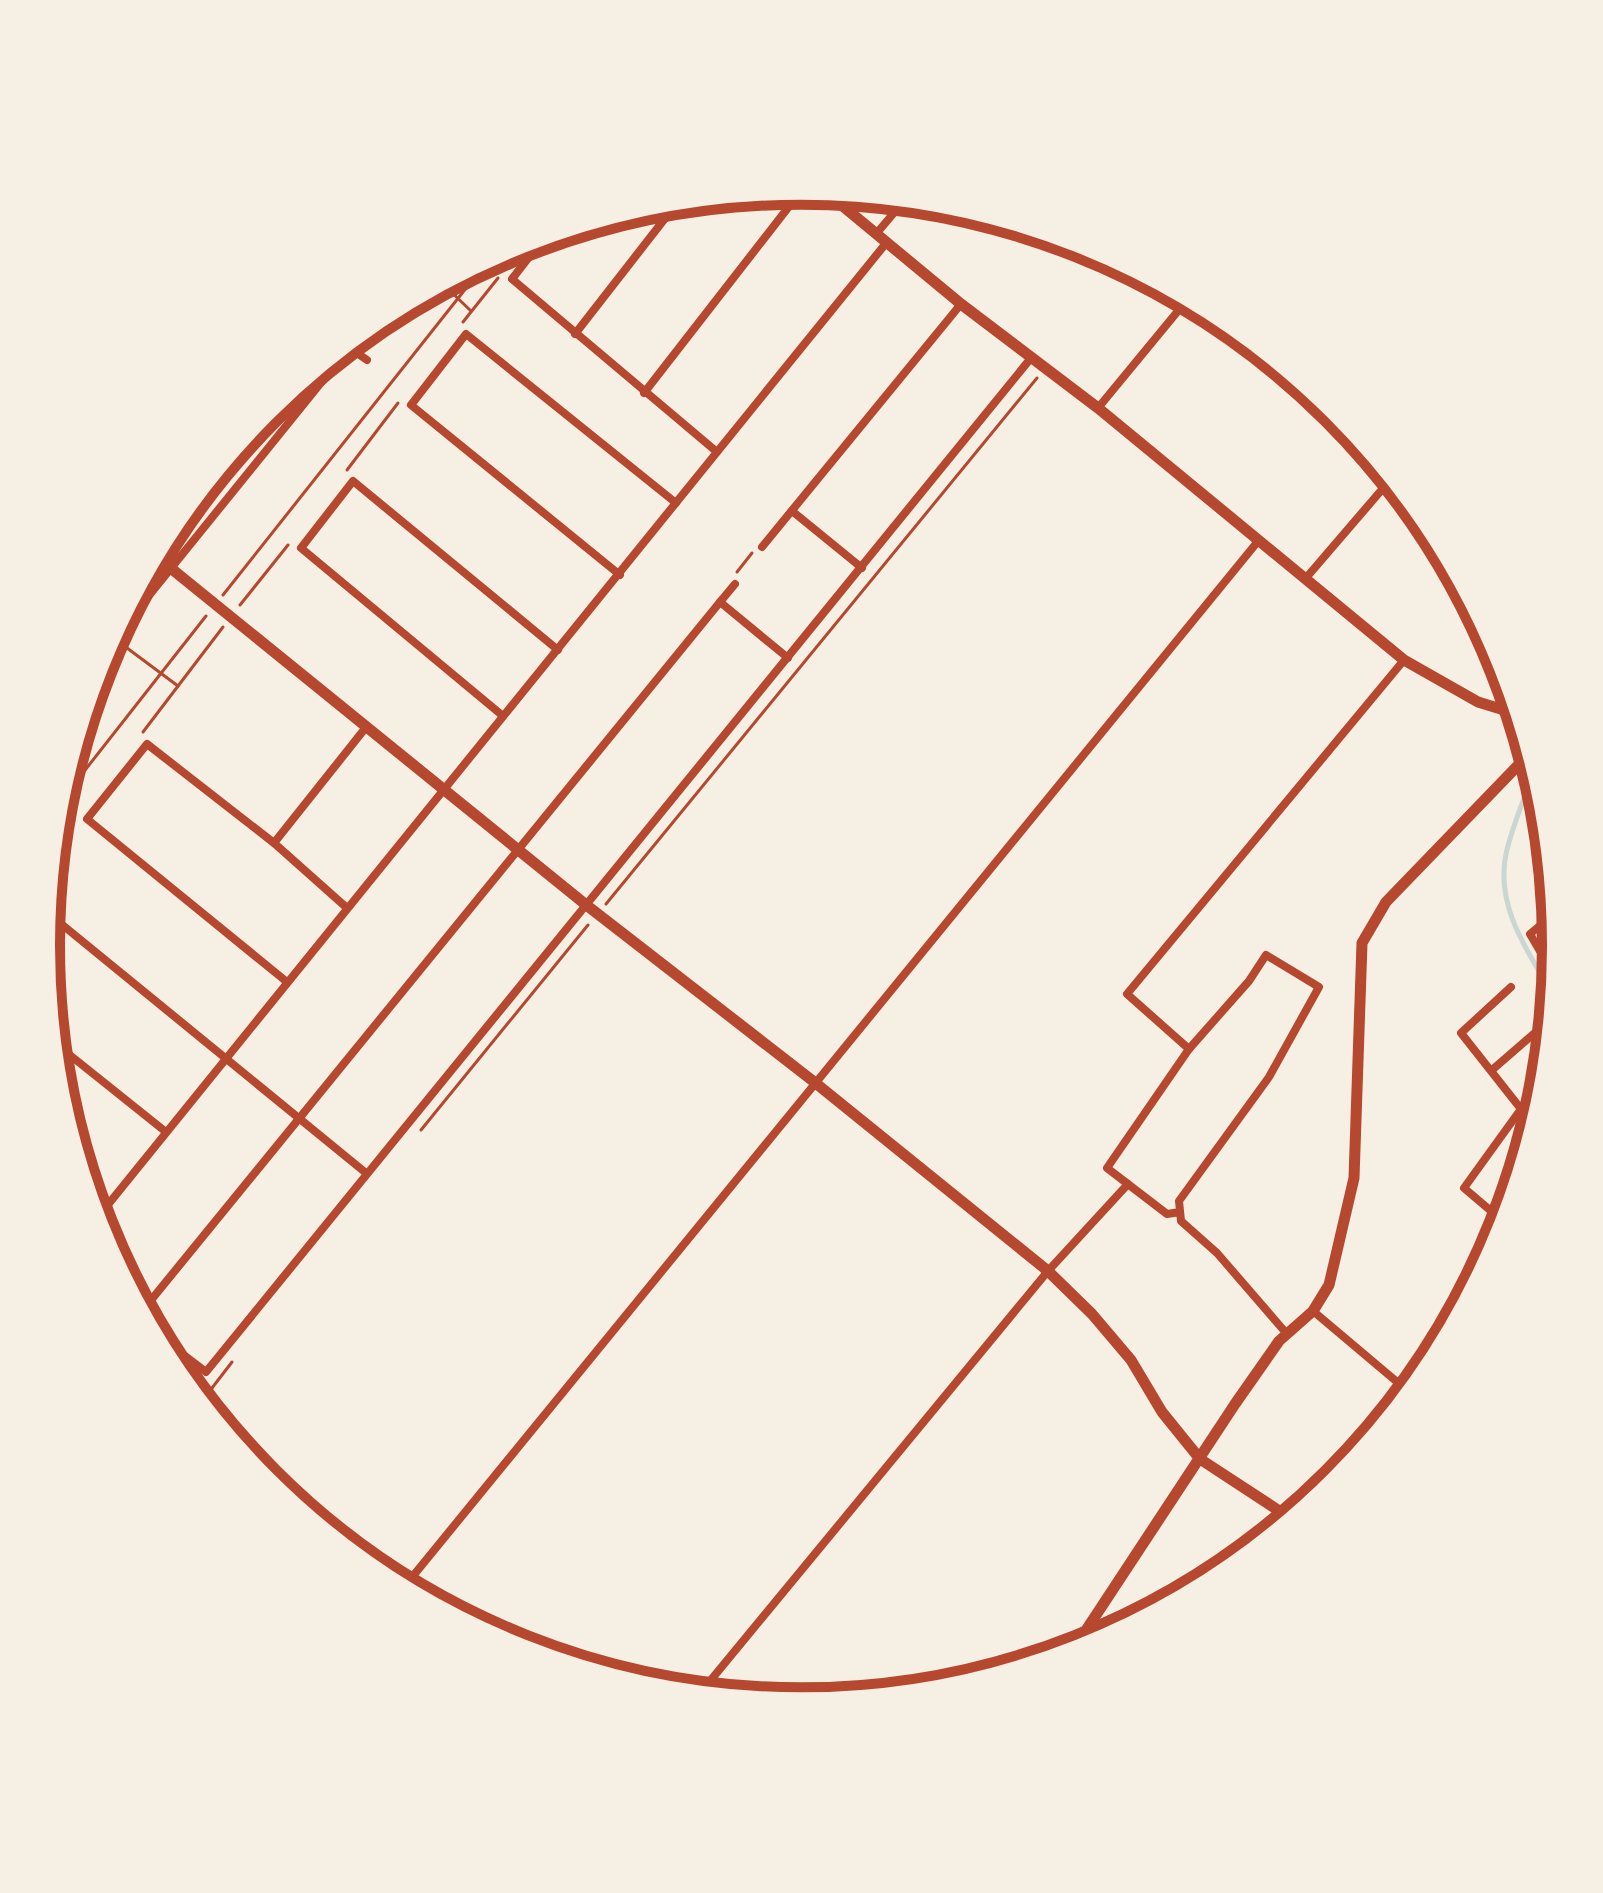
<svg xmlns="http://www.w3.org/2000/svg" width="1603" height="1893" font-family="'IBM Plex Sans',sans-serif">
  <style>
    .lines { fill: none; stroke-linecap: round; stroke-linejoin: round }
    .stream { stroke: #c9d6d2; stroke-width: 5 }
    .path { stroke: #b5482f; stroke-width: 3 }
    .minor { stroke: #b5482f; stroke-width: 8 }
    .tertiary { stroke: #b5482f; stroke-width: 11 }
    .rim { fill: none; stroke: #b5482f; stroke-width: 10 }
  </style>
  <rect width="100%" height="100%" fill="#f6efe4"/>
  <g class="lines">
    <path class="stream" d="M1534,771C1525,798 1512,826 1506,854C1495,906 1528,952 1552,993"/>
    <g class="path">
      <polyline points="444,285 471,311"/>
      <polyline points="463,322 498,278"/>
      <polyline points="347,470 398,403"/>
      <polyline points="737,572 752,553"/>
      <polyline points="223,595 486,263"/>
      <polyline points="240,605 288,545"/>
      <polyline points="123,645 178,686"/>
      <polyline points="143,732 223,627"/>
      <polyline points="60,802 206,616"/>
      <polyline points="56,842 74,820"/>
      <polyline points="606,904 1037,378"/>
      <polyline points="421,1130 588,925"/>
      <polyline points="212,1388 232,1362"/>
      <polyline points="202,1401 212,1388"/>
    </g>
    <g class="minor">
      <polyline points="876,234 904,201"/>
      <polyline points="543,239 512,279 717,452"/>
      <polyline points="575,334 677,203"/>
      <polyline points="348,347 367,360"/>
      <polyline points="644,393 801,191"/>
      <polyline points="1098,408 1187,300"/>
      <polyline points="792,511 862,568"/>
      <polyline points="762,547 961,304"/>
      <polyline points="620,575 411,405 466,334 676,503"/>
      <polyline points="1306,578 1391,479"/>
      <polyline points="720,602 735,584"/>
      <polyline points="113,640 349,348"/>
      <polyline points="503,716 301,548 353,481 558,650"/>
      <polyline points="274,843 367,726"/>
      <polyline points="49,914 366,1173"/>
      <polyline points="1554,914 1530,934 1554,975"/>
      <polyline points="287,982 87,819 147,744 274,843 347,908"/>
      <polyline points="56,1044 166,1132"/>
      <polyline points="1189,1049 1127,994 1404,660"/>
      <polyline points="1492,1070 1544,1025"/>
      <polyline points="1180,1212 1167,1214 1107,1168 1189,1049 1249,981 1266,955 1319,987 1269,1077 1179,1201 1181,1221 1217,1253 1287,1334"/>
      <polyline points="98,1217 887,242"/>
      <polyline points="1504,1222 1464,1188 1521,1109 1461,1033 1511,987"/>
      <polyline points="143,1310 720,602 788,658"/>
      <polyline points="1313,1311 1409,1392"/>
      <polyline points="156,1334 206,1372 1031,358"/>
      <polyline points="404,1587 1259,540"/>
      <polyline points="701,1692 1048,1271 1128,1184"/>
    </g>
    <g class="tertiary">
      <polyline points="827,193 961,304 1098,408 1404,660 1478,702 1517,714"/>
      <polyline points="157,557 585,904 813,1081 1048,1271 1092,1314 1131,1360 1162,1412 1200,1459 1290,1518"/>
      <polyline points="1073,1650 1235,1404 1279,1341 1313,1311 1329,1285 1354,1178 1362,943 1386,902 1529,754"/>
    </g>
  </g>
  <path d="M0 0H1603V1893H0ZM60 946a741 741 0 1 1 1482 0a741 741 0 1 1-1482 0Z" fill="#f6efe4" fill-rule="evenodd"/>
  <path class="rim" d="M60 946a741 741 0 1 1 1482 0a741 741 0 1 1-1482 0Z"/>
</svg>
